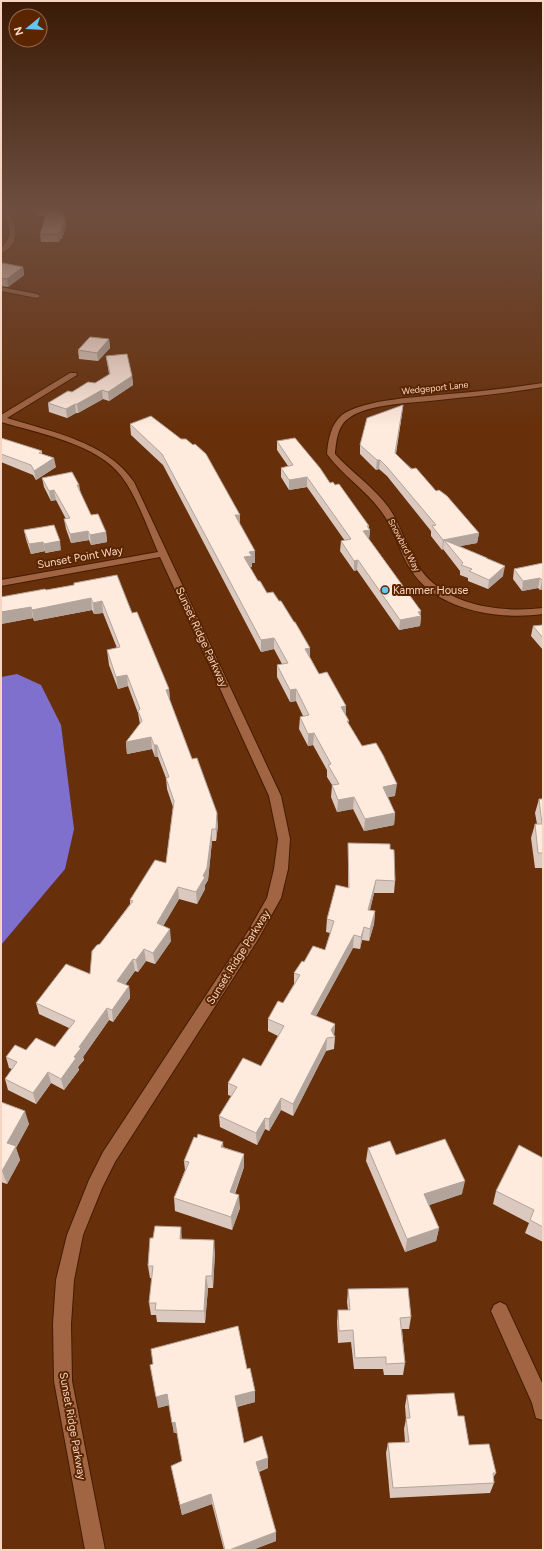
<svg xmlns="http://www.w3.org/2000/svg" width="544" height="1551" font-family="Figtree,sans-serif">
  <style>
    .water { fill: #8070ce }
    .lines { fill: none; stroke-linecap: round; stroke-linejoin: round }
    .minor-casing { stroke: #431b00; stroke-width: 2 }
    .minor { fill: #a16543; fill-rule: evenodd }
    .wall { fill: #dbc9bf }
    .shaded-wall { fill: #b2a49b }
    .building { fill: #ffeade; stroke: #b2a49b }
    .poi-dot { fill: #66c4ef; stroke: #5b2500; stroke-width: 1.5 }
    .labels { text-anchor: middle; stroke-width: 4; stroke-linejoin: round; paint-order: stroke }
    .far-street-label { font-size: 9px; fill: #f7d5c3; stroke: #5b2500 }
    .street-label { font-size: 11px; fill: #f7d5c3; stroke: #5b2500 }
    .poi-label { font-size: 11px; fill: #f7d5c3; stroke: #5b2500; text-anchor: start }
  </style>
  <rect width="100%" height="100%" fill="#67300b"/>
  <polygon class="water" points="17,674 41,685 61,725 74,829 65,869 1,945 1,677"/>
  <g class="lines">
    <g class="minor-casing">
      <g id="minor">
        <path d="M2,209H8C15,225 23,244 1,253V248C15,236 9,224 2,209Z"/>
        <polygon points="1,287 37,294 40,296 37,298 1,291"/>
        <path d="M70,373H76L77,375L7,418C51,432 106,441 134,482L281,796L290,839L288,869L281,898L257,941L115,1162L102,1188L83,1235L74,1280L71,1324L72,1381L105,1550H85L54,1381L53,1324L56,1280L67,1235L89,1180L103,1152L247,933L267,898L274,869L278,839L269,796L160,557L1,586V580L158,552C148,529 137,497 122,477C98,444 38,433 1,422V415Z"/>
        <path d="M543,383V387C509,393 474,396 439,400C415,403 369,403 349,418C338,425 336,441 335,454C352,473 374,487 389,508C402,527 407,551 421,570C447,606 501,613 543,608V614C499,620 437,611 411,570C399,552 395,529 381,511C366,490 342,475 327,454C328,440 331,424 342,415C363,399 422,397 449,394C481,391 512,388 543,383Z"/>
        <polygon points="500,1302 506,1305 543,1385 543,1420 536,1418 532,1403 491,1311 494,1305"/>
      </g>
    </g>
    <use href="#minor" class="minor"/>
  </g>
  <g class="wall">
    <polygon points="35,209 61,209 65,218 66,225 62,239 60,239 59,242 41,242 40,234 46,215 38,216"/>
    <polygon points="1,264 23,267 24,275 8,287 1,286"/>
    <polygon points="109,339 110,348 98,361 79,359 78,350"/>
    <polygon points="106,356 132,376 133,385 109,401 103,399 78,413 76,413 67,418 49,412 48,403 72,392 95,383 109,374"/>
    <polygon points="403,405 402,414 396,454 436,491 479,533 477,543 459,546 487,558 487,559 503,576 488,589 468,581 468,578 460,575 460,571 443,549 442,550 431,536 431,531 387,476 379,469 376,470 360,454 360,445"/>
    <polygon points="130,424 240,515 240,525 255,563 252,563 252,567 250,567 258,581 310,657 319,674 346,716 349,721 348,723 362,746 395,796 388,797 395,813 394,825 364,831 353,809 337,812 331,797 332,785 327,777 327,770 313,745 308,746 299,729 300,717 303,716 296,701 290,702 277,677 277,665 282,664 274,649 261,652 163,465 131,435"/>
    <polygon points="1,438 42,451 42,454 56,467 36,480 33,475 1,462"/>
    <polygon points="277,441 330,483 370,530 369,539 421,611 420,615 421,616 420,626 399,630 357,570 354,571 340,551 341,541 345,541 307,487 289,490 281,477 281,468 288,466 277,450"/>
    <polygon points="42,478 79,485 80,492 91,515 106,532 107,542 91,545 89,540 71,543 66,529 64,519 66,519 56,500 51,501 44,487"/>
    <polygon points="24,530 61,550 45,553 45,551 31,554 26,539"/>
    <polygon points="543,563 543,589 540,590 538,588 522,591 513,579 514,569"/>
    <polygon points="74,583 132,613 169,689 170,701 192,759 218,825 216,841 212,841 208,880 205,885 205,889 197,904 179,899 163,926 171,941 155,964 146,961 138,972 135,971 125,985 129,986 130,998 113,1022 109,1020 83,1057 84,1060 78,1067 79,1070 64,1090 51,1083 36,1104 8,1090 5,1079 12,1069 9,1068 6,1057 26,1050 55,1047 69,1028 39,1014 36,1003 90,974 100,944 130,904 130,900 166,863 173,807 167,789 166,778 158,757 155,757 152,749 127,754 126,742 140,724 138,713 128,686 118,689 109,665 107,650 117,648 103,613 94,614 92,610 34,621 33,618 1,624 46,590 74,585"/>
    <polygon points="543,625 543,650 531,636 533,626"/>
    <polygon points="539,799 543,799 543,868 535,868 531,838 535,824 537,824 535,813"/>
    <polygon points="348,843 390,849 395,881 394,893 374,893 370,910 375,911 374,924 369,941 362,940 360,949 353,948 316,1016 335,1024 334,1035 335,1037 334,1049 326,1051 293,1116 281,1110 269,1131 265,1129 257,1145 220,1127 219,1116 231,1096 228,1095 228,1083 261,1066 278,1036 268,1031 268,1019 283,1003 294,984 294,973 304,962 325,950 330,933 326,932 327,919 348,888"/>
    <polygon points="1,1102 29,1124 16,1148 20,1160 7,1184 1,1182"/>
    <polygon points="223,1147 244,1154 244,1167 235,1194 240,1208 232,1230 175,1211 174,1198 185,1170 184,1161"/>
    <polygon points="368,1148 396,1155 462,1194 429,1205 439,1228 436,1241 405,1252 366,1161"/>
    <polygon points="543,1158 543,1242 525,1233 529,1223 493,1204 496,1191"/>
    <polygon points="182,1239 215,1252 213,1288 208,1288 205,1323 157,1322 156,1315 151,1315 149,1303 152,1278 150,1278 148,1266"/>
    <polygon points="348,1289 411,1317 409,1329 402,1329 405,1363 403,1375 384,1375 383,1369 354,1369 351,1342 338,1343 337,1322 338,1310 348,1310 347,1302"/>
    <polygon points="247,1369 255,1391 255,1402 237,1407 244,1443 268,1468 259,1472 276,1532 276,1541 252,1550 224,1550 212,1504 182,1515 171,1466 182,1461 177,1433 174,1433 169,1405 158,1408"/>
    <polygon points="407,1395 458,1416 469,1445 496,1473 493,1478 494,1483 490,1493 390,1498 386,1453 388,1443 405,1442 404,1429 406,1419 405,1406"/>
  </g>
  <g class="shaded-wall">
    <polygon points="37,209 48,209 49,215 38,216"/>
    <polygon points="65,218 66,225 62,239 61,232"/>
    <polygon points="59,232 60,239 59,242 58,234"/>
    <polygon points="23,267 24,275 8,287 7,279"/>
    <polygon points="109,339 110,348 98,361 97,353"/>
    <polygon points="132,376 133,385 109,401 108,392"/>
    <polygon points="102,390 103,399 78,413 77,404"/>
    <polygon points="75,404 76,413 67,418 66,409"/>
    <polygon points="403,405 402,414 394,462 395,453"/>
    <polygon points="54,458 56,467 36,480 34,471"/>
    <polygon points="377,460 380,460 379,469 376,470"/>
    <polygon points="307,477 307,487 289,490 289,480"/>
    <polygon points="77,485 79,485 81,494"/>
    <polygon points="54,490 56,500 51,501 49,491"/>
    <polygon points="235,515 240,515 240,526"/>
    <polygon points="367,526 369,526 369,530 370,530 369,539 363,531"/>
    <polygon points="88,531 89,540 71,543 70,534"/>
    <polygon points="106,532 107,542 91,545 90,535"/>
    <polygon points="479,533 477,543 451,548 444,540 443,549 442,550 443,540"/>
    <polygon points="60,541 61,550 45,553 44,544"/>
    <polygon points="43,542 45,551 31,554 29,544"/>
    <polygon points="255,551 255,563 252,563 252,567 245,568 244,557 249,552"/>
    <polygon points="358,560 357,570 354,571 354,561"/>
    <polygon points="505,566 503,576 488,589 489,580"/>
    <polygon points="540,578 538,588 522,591 523,581"/>
    <polygon points="542,580 543,580 543,589 540,590"/>
    <polygon points="91,598 92,610 34,621 32,610"/>
    <polygon points="102,601 103,613 94,614 93,603"/>
    <polygon points="31,607 33,618 1,624 1,612"/>
    <polygon points="421,611 420,616 421,616 420,626 399,630 400,620 418,612"/>
    <polygon points="274,638 274,649 261,652 261,640"/>
    <polygon points="310,648 310,660 305,649"/>
    <polygon points="127,675 128,686 118,689 116,677"/>
    <polygon points="169,689 170,701 166,690"/>
    <polygon points="296,689 296,701 290,702 290,690"/>
    <polygon points="346,706 346,718 341,707"/>
    <polygon points="314,733 313,745 308,746 308,734"/>
    <polygon points="151,737 152,749 127,754 126,742"/>
    <polygon points="154,745 157,745 158,757 155,757"/>
    <polygon points="397,784 395,796 382,798 383,787"/>
    <polygon points="354,797 353,809 337,812 338,800"/>
    <polygon points="217,813 218,825 216,841 216,829"/>
    <polygon points="395,813 394,825 364,831 365,819"/>
    <polygon points="212,829 212,841 208,880 205,885 205,889 197,904 196,892 203,876"/>
    <polygon points="376,880 374,893 367,922 368,910"/>
    <polygon points="178,887 179,899 158,935 157,923"/>
    <polygon points="375,911 374,924 369,941 370,929"/>
    <polygon points="364,927 362,940 360,949 361,937"/>
    <polygon points="170,929 171,941 155,964 153,953"/>
    <polygon points="354,935 353,948 310,1027 311,1014"/>
    <polygon points="144,949 146,961 138,972 136,960"/>
    <polygon points="133,959 135,971 119,993 117,981"/>
    <polygon points="129,986 130,998 113,1022 112,1010"/>
    <polygon points="107,1008 109,1020 83,1057 84,1060 78,1067 79,1070 64,1090 61,1079 74,1057 79,1047"/>
    <polygon points="335,1024 334,1037 331,1030"/>
    <polygon points="327,1038 326,1051 293,1116 293,1104"/>
    <polygon points="48,1072 51,1083 36,1104 33,1093"/>
    <polygon points="281,1098 281,1110 269,1131 269,1119"/>
    <polygon points="25,1111 29,1124 16,1148 20,1160 7,1184 2,1171 7,1143"/>
    <polygon points="265,1118 265,1129 257,1145 256,1133"/>
    <polygon points="223,1142 224,1155 221,1147"/>
    <polygon points="244,1154 244,1167 230,1205 230,1192"/>
    <polygon points="465,1181 462,1194 421,1208 424,1194"/>
    <polygon points="239,1195 240,1208 232,1230 231,1217"/>
    <polygon points="181,1227 182,1240 180,1239"/>
    <polygon points="439,1228 436,1241 405,1252 407,1239"/>
    <polygon points="214,1240 215,1252 213,1288 212,1276"/>
    <polygon points="206,1276 208,1288 205,1323 204,1311"/>
    <polygon points="255,1391 255,1402 235,1407 235,1396"/>
    <polygon points="167,1394 169,1405 158,1408 156,1397"/>
    <polygon points="175,1422 177,1433 174,1433 172,1423"/>
    <polygon points="268,1458 268,1468 256,1472 256,1462"/>
    <polygon points="211,1494 212,1504 182,1515 180,1505"/>
    <polygon points="276,1532 276,1541 252,1550 229,1550"/>
  </g>
  <g class="building">
    <polygon points="48,209 61,209 65,218 61,232 59,232 58,234 40,234"/>
    <polygon points="3,263 23,267 7,279 1,278 1,264"/>
    <polygon points="90,337 109,339 97,353 78,350"/>
    <polygon points="127,354 132,376 108,392 102,390 77,404 75,404 66,409 48,403 68,391 72,392 88,382 95,383 110,374 106,356"/>
    <polygon points="403,405 395,453 411,469 416,468 436,491 439,490 447,496 479,533 443,540 432,526 436,525 387,467 380,460 377,460 360,445 367,418"/>
    <polygon points="151,416 181,439 186,439 193,445 195,444 206,454 240,515 235,515 255,551 249,552 252,556 244,557 258,581 260,581 267,593 273,592 279,601 281,601 294,622 295,622 310,648 305,649 319,674 327,672 346,706 341,707 349,721 347,721 362,746 376,743 383,755 397,784 383,787 395,813 365,819 354,797 338,800 332,785 339,784 328,765 331,764 314,733 308,734 300,717 309,715 296,689 290,690 277,665 288,663 274,638 261,640 162,454 130,424"/>
    <polygon points="1,438 42,451 39,453 54,458 34,471 31,465 1,454"/>
    <polygon points="295,438 320,468 330,483 333,482 335,485 339,484 369,526 367,526 370,530 363,531 421,611 418,612 421,616 400,620 358,560 354,561 341,541 351,539 307,477 289,480 281,468 293,465 277,441"/>
    <polygon points="72,472 79,485 77,485 91,515 98,514 106,532 90,535 88,531 70,534 64,519 70,518 54,490 49,491 42,478"/>
    <polygon points="54,525 60,541 44,544 43,542 29,544 24,530"/>
    <polygon points="444,540 487,558 486,558 505,566 489,580 469,571 472,569 461,565 463,563"/>
    <polygon points="543,563 543,580 542,580 540,578 523,581 514,569"/>
    <polygon points="117,575 132,613 137,612 169,689 166,690 192,759 197,758 217,813 216,829 212,829 207,868 203,876 205,877 196,892 178,887 157,923 170,929 153,953 144,949 136,960 133,959 117,981 129,986 112,1010 107,1008 79,1047 81,1048 74,1057 76,1058 61,1079 48,1072 33,1093 5,1079 17,1062 6,1057 15,1045 26,1050 36,1038 55,1047 75,1021 36,1003 66,964 90,974 92,951 97,945 100,944 133,901 130,900 155,860 166,863 174,801 166,778 169,777 157,745 154,745 151,737 126,742 142,721 138,711 140,709 127,675 116,677 107,650 120,647 102,601 93,603 91,598 32,610 31,607 1,612 1,597 45,589 46,590 74,585 74,583"/>
    <polygon points="543,625 543,638 533,626"/>
    <polygon points="539,799 543,799 543,853 538,853 535,824 542,824"/>
    <polygon points="348,843 390,844 390,849 394,850 395,881 376,880 368,910 375,911 370,929 364,927 361,937 354,935 311,1014 335,1024 331,1030 335,1037 327,1038 293,1104 281,1098 269,1119 265,1118 256,1133 219,1116 237,1087 228,1083 243,1058 261,1066 284,1026 268,1019 278,1001 283,1003 300,975 294,973 302,961 304,962 313,946 325,950 334,921 327,919 336,885 349,888"/>
    <polygon points="1,1102 25,1111 7,1143 16,1146 2,1171 1,1171"/>
    <polygon points="198,1134 223,1142 221,1147 244,1154 230,1192 239,1195 231,1217 174,1198 189,1162 184,1161 194,1137 197,1138"/>
    <polygon points="445,1139 465,1181 424,1194 439,1228 407,1239 368,1148 390,1141 396,1155"/>
    <polygon points="519,1145 543,1158 543,1227 530,1220 534,1210 496,1191"/>
    <polygon points="155,1226 181,1227 180,1239 214,1240 212,1276 206,1276 204,1311 155,1310 156,1303 149,1303 153,1266 148,1266 150,1238 153,1238"/>
    <polygon points="408,1288 411,1317 400,1318 405,1363 386,1364 386,1357 355,1358 353,1330 339,1331 338,1310 350,1310 348,1289"/>
    <polygon points="238,1326 247,1369 250,1368 255,1391 235,1396 244,1443 262,1436 268,1458 256,1462 276,1532 229,1550 225,1550 211,1494 180,1505 171,1466 182,1461 175,1422 172,1423 167,1394 156,1397 150,1365 153,1364 151,1349"/>
    <polygon points="454,1393 458,1416 464,1416 469,1445 489,1444 496,1473 493,1473 494,1483 393,1488 388,1443 409,1442 406,1418 410,1418 407,1395"/>
  </g>
  <linearGradient id="sky" x2="0" y2="1"><stop stop-color="#391a06"/><stop offset="0.49" stop-color="#6e4e3f"/><stop offset="1" stop-color="#6e4e3f" stop-opacity="0"/></linearGradient>
  <rect width="544" height="427" fill="url(#sky)"/>
  <circle class="poi-dot" cx="385" cy="590" r="4"/>
  <g class="labels">
    <g class="far-street-label">
      <text transform="translate(435 388) rotate(-6)" y="3">Wedgeport Lane</text>
      <text transform="translate(404 545) rotate(62)" y="3">Snowbird Way</text>
    </g>
    <g class="street-label">
      <text transform="translate(80 557) rotate(-10)" y="4">Sunset Point Way</text>
      <text transform="translate(202 637) rotate(65)" y="4">Sunset Ridge Parkway</text>
      <text transform="translate(238 957) rotate(-58)" y="4">Sunset Ridge Parkway</text>
      <text transform="translate(73 1426) rotate(80)" y="4">Sunset Ridge Parkway</text>
    </g>
    <g class="poi-label">
      <text x="393" y="594">Kammer House</text>
    </g>
  </g>
  <rect width="544" height="1551" fill="none" stroke="#f7d5c3" stroke-width="4"/>
  <g transform="translate(28 28) rotate(252)"><circle r="19" fill="#5b2500" stroke="#996b4e"/>
  <path d="M0-3L7 15L0 10L-7 15Z" fill="#66c4ef"/>
  <text y="-6" font-size="11" font-weight="bold" text-anchor="middle" fill="#f7d5c3">N</text>
  </g>
</svg>
